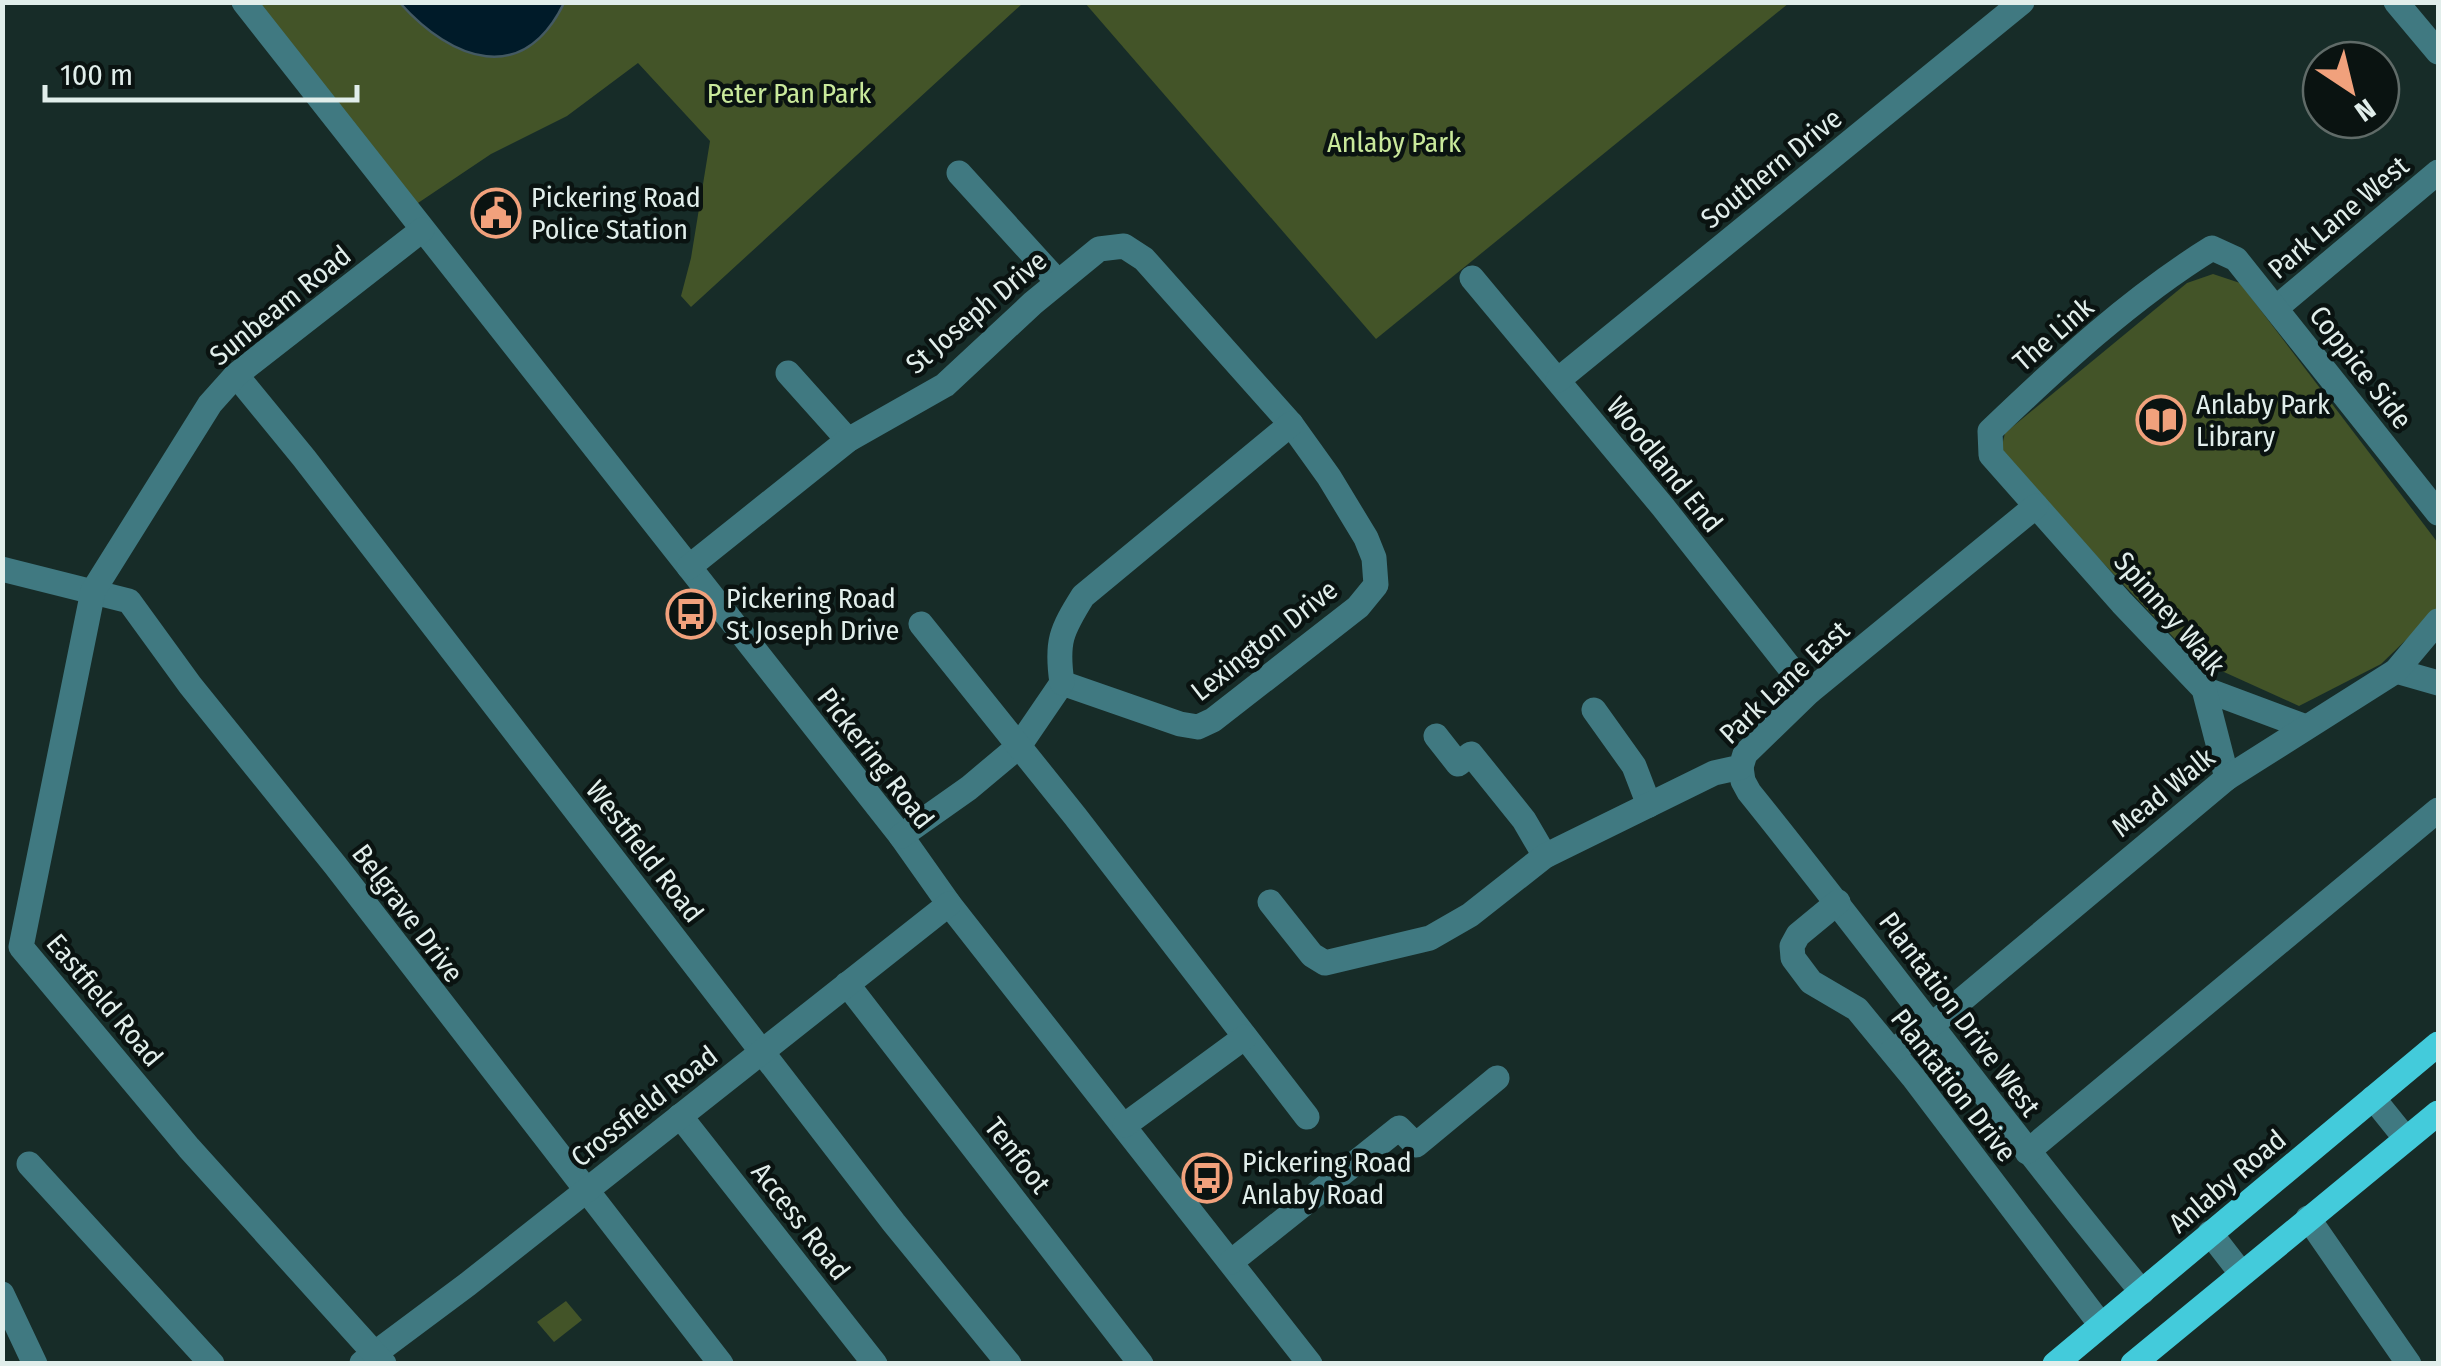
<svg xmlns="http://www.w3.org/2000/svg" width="2441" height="1366" font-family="'Fira Sans Condensed',sans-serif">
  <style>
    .green { fill: #435428 }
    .water { fill: #001b29; stroke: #445a63; stroke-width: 2.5 }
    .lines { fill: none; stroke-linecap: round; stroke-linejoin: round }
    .minor { stroke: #407981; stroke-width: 25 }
    .major { stroke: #43cbdb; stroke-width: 25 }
    .labels { text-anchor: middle; stroke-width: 9; stroke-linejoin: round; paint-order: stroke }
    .park-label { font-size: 28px; fill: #c9e99b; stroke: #0a1311 }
    .street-label { font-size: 28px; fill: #e1eeeb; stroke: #0a1311 }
    .poi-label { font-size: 28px; fill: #e1eeeb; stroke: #0a1311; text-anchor: start }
  </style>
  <rect width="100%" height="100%" fill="#172c28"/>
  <g class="green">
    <polygon points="251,3 1023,3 691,307 681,296 691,258 710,141 638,63 567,116 491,154 415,205"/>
    <polygon points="1085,3 1789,3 1376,339"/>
    <polygon points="2213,274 2240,283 2438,543 2438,609 2381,664 2299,706 2193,658 2000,454 2005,433 2187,283"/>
    <polygon points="566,1301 582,1320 554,1342 537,1322"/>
  </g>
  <path class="water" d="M400,3H564C523,87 452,61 400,3Z"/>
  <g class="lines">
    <g class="minor">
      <polyline points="244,2 901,836 949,904 1310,1364"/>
      <polyline points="2396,2 2438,52"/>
      <polyline points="959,173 1058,282"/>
      <polyline points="1472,278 1663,507 1809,692"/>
      <polyline points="2276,308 2438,172"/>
      <polyline points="788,373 848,440"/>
      <polyline points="236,375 304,458 894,1223 1009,1364"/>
      <polyline points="1558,380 2022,2"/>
      <polyline points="689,567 848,440 945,385 1033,303 1099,249 1124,246 1144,259 1291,424 1329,477 1366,538 1374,558 1376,585 1358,607 1213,720 1198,727 1180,724 1062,683 1019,746 969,788 901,836"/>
      <polyline points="2,569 129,601 190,685 335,865 721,1364"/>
      <polyline points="921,624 1075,816 1307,1117"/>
      <polyline points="2396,671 2438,683"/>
      <path d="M1062,683C1056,642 1061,631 1083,596L1291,424"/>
      <polyline points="2204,689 2306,727"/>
      <polyline points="1594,710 1634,766 1649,805"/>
      <polyline points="1436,736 1458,764 1471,754 1524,820 1545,856"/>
      <path d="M1741,767L1743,781L1749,792C1882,957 2007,1129 2142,1292"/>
      <path d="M2227,778L2204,689L2122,603L1991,455L1990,431C2059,365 2131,298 2212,248L2236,259L2438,513"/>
      <polyline points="1270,902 1312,955 1325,963 1430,938 1470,915 1545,856 1714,773 1741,767 1745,754 1809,692 2036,506"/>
      <polyline points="1838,902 1798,935 1792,946 1793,958 1811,982 1857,1009 1913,1077 2101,1325"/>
      <polyline points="847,984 1141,1364"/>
      <polyline points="1892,1051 1933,1024 2227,778 2396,671 2438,621"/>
      <polyline points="2373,1098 2406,1139"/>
      <polyline points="680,1116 875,1364"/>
      <polyline points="1125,1125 1245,1037"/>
      <polyline points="2027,1152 2438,810"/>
      <polyline points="29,1164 212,1364"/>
      <polyline points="2308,1218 2409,1364"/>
      <polyline points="2210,1233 2241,1273"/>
      <polyline points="1231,1262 1399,1128 1416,1145 1497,1078"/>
      <polyline points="2,1294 35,1364"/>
      <polyline points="362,1363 468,1284 949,904"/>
      <polyline points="384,1364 189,1148 21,947 93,591 210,404 236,375 422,230"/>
    </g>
    <g class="major">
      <polyline points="2055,1364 2438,1044"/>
      <polyline points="2133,1364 2438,1113"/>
    </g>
  </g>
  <defs>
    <g id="civic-ring" transform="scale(2.5)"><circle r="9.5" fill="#0a1311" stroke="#f1a17c" stroke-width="1.5"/><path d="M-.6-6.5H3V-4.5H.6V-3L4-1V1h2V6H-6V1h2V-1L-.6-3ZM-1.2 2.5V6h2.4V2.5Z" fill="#f1a17c"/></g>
    <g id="library-ring" transform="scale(2.5)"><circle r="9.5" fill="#0a1311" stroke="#f1a17c" stroke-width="1.5"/><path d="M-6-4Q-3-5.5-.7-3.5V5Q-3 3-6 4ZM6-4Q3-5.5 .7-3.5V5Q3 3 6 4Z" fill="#f1a17c"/></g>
    <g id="bus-ring" transform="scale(2.5)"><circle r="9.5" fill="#0a1311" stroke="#f1a17c" stroke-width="1.5"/><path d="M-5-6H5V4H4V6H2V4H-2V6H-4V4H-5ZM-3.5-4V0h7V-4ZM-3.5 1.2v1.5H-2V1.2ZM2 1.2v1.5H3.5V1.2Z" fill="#f1a17c"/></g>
  </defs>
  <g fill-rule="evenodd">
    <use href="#civic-ring" x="496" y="213"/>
    <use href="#library-ring" x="2161" y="420"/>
    <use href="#bus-ring" x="691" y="614"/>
    <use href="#bus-ring" x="1207" y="1178"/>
  </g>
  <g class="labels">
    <g class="park-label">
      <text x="789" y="103">Peter Pan Park</text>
      <text x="1394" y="152">Anlaby Park</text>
    </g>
    <g class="street-label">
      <text transform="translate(1771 168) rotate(-39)" y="10">Southern Drive</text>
      <text transform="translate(2338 217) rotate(-40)" y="10">Park Lane West</text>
      <text transform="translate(280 305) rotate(-39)" y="10">Sunbeam Road</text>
      <text transform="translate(976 312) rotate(-40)" y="10">St Joseph Drive</text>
      <text transform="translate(2053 334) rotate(-41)" y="10">The Link</text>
      <text transform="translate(2361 367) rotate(52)" y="10">Coppice Side</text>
      <text transform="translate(1665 464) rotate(51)" y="10">Woodland End</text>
      <text transform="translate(2170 613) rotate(49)" y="10">Spinney Walk</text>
      <text transform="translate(1264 640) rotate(-38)" y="10">Lexington Drive</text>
      <text transform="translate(1784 682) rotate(-43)" y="10">Park Lane East</text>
      <text transform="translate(876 758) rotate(52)" y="10">Pickering Road</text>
      <text transform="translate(2163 792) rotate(-39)" y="10">Mead Walk</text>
      <text transform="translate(645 851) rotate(52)" y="10">Westfield Road</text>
      <text transform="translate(408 913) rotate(53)" y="10">Belgrave Drive</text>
      <text transform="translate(105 1000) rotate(50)" y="10">Eastfield Road</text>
      <text transform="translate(1960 1014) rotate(53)" y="10">Plantation Drive West</text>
      <text transform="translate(1954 1085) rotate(52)" y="10">Plantation Drive</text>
      <text transform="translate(644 1106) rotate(-38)" y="10">Crossfield Road</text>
      <text transform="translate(1018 1155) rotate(52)" y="10">Tenfoot</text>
      <text transform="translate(2227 1181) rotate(-40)" y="10">Anlaby Road</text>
      <text transform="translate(801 1221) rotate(52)" y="10">Access Road</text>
    </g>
    <g class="poi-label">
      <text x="531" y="207">Pickering Road<tspan x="531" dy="32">Police Station</tspan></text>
      <text x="2196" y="414">Anlaby Park<tspan x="2196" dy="32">Library</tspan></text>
      <text x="726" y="608">Pickering Road<tspan x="726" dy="32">St Joseph Drive</tspan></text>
      <text x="1242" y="1172">Pickering Road<tspan x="1242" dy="32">Anlaby Road</tspan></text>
    </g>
  </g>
  <rect width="2441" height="1366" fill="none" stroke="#e1eeeb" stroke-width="10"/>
  <g transform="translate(2351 90) rotate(145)"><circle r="48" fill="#0a1311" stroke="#606b68" stroke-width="2.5"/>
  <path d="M0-8L18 38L0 25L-18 38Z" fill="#f1a17c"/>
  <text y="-15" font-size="28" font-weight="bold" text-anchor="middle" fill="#e1eeeb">N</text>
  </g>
  <path d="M45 85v15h312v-15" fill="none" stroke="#e1eeeb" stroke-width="5"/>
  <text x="60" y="85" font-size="30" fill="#e1eeeb" stroke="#0a1311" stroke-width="8" paint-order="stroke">100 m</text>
</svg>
